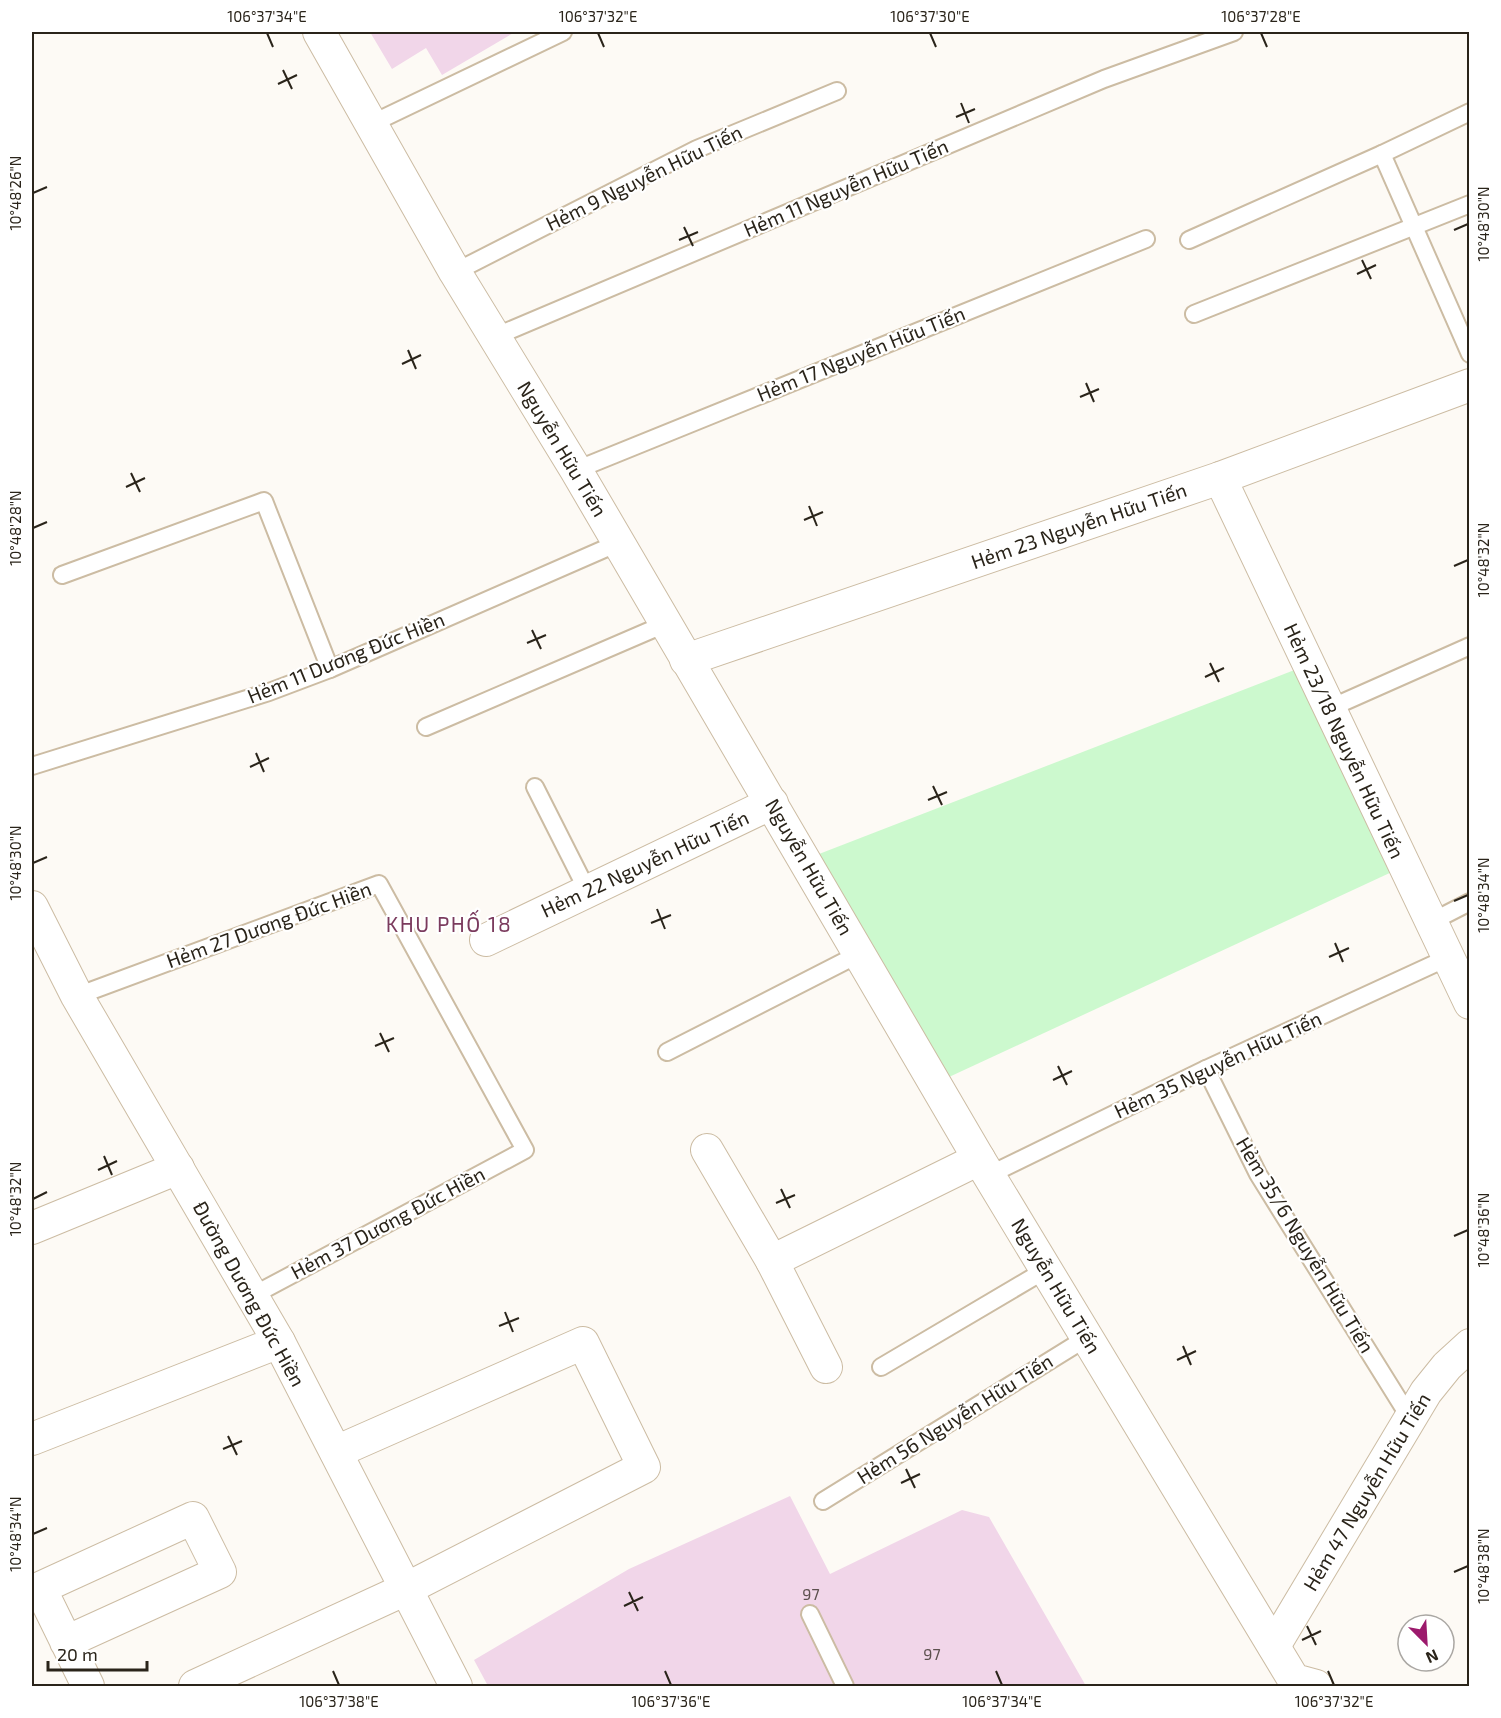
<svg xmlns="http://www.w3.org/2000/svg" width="1501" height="1718" font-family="'Exo 2',sans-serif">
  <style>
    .green { fill: #ccf9ce }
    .building { fill: #f1d6e9 }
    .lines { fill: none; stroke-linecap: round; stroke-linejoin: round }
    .service-casing { stroke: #ccbca3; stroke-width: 20 }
    .minor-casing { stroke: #ccbca3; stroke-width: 34 }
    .service { stroke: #fff; stroke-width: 16 }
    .minor { stroke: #fff; stroke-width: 32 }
    .ticks { fill: none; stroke: #2a241a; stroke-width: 2 }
    .labels { text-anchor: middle; stroke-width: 4.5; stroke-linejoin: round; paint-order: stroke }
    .number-label { font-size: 16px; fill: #5c504e }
    .street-label { font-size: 20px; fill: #2a241a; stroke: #fff }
    .neighbourhood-label { font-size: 21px; letter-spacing: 1.5px; fill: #7b3b5e; stroke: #fff }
    .neatline { fill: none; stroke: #2a241a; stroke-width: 2 }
    .ticks-label { font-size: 15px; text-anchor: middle; fill: #2a241a }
  </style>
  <rect width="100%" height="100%" fill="#fdfaf5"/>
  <polygon class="green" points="1297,669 1394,871 949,1077 819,854"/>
  <g class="building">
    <polygon points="370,32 515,32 442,75 426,48 392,69"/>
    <polygon points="790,1496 830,1574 962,1510 989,1517 1086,1686 488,1686 474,1660 629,1569"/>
  </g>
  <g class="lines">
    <g class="service-casing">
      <g id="service">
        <polyline points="1470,112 1382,154 1470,354"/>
        <polyline points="371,124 563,32"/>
        <polyline points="1189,240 1382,154"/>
        <polyline points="455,272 697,149 837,91"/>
        <polyline points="1194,314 1470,204"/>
        <polyline points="494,337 1104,79 1234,32"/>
        <polyline points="576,470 1146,239"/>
        <polyline points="62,575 264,501 330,669"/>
        <polyline points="1328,709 1470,646"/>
        <polyline points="426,727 665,624"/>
        <polyline points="32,766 269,692 330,669 618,543"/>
        <polyline points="535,787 587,890"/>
        <polyline points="1431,922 1470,902"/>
        <polyline points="77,996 379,884 525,1150 252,1296"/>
        <polyline points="667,1052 859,954"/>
        <polyline points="1206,1069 1258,1174 1410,1418"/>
        <polyline points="989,1175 1206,1069 1447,958"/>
        <polyline points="881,1367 1047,1269"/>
        <polyline points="823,1501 1088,1337"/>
        <polyline points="810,1614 845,1686"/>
      </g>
    </g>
    <g class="minor-casing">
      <g id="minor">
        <polyline points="319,32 455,272 576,470 979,1159 1294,1680 1316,1686"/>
        <polyline points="1220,478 1470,1003"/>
        <polyline points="686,660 1220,478 1470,385"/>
        <polyline points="32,907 77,996 279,1342 456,1686"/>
        <polyline points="486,940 772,803"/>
        <polyline points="707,1150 772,1261 826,1367"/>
        <polyline points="32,1228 178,1168"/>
        <polyline points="772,1261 979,1159"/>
        <polyline points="32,1439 279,1342"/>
        <polyline points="66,1642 220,1572 193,1518 40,1588 88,1686"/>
        <polyline points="1274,1646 1426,1392 1447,1366 1470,1345"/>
        <polyline points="195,1686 406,1589 644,1467 583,1343 336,1452"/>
      </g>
    </g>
    <use href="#service" class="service"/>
    <use href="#minor" class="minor"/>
  </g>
  <path class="ticks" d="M267,33L273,47M598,33L604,47M930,33L936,47M1261,33L1267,47M283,70L292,89M278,84L297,75M961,103L969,123M956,117L975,109M33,193L47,187M684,227L693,246M1454,230L1468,224M679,240L698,232M1362,260L1371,279M1357,274L1376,265M408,350L416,369M402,364L421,355M1086,383L1094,402M1080,397L1099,389M131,473L140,492M126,487L145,478M809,506L817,526M804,520L823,512M33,528L47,522M1454,566L1468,560M532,630L541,649M527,643L546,635M1210,663L1219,682M1205,677L1224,668M256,753L264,772M250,767L269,758M933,786L942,805M928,800L947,792M33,863L47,857M1454,901L1468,895M657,909L665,929M651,923L671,915M1335,943L1343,962M1329,957L1349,948M380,1033L389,1052M375,1046L394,1038M1058,1066L1067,1085M1053,1080L1072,1071M104,1156L112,1175M98,1170L117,1161M781,1189L790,1208M33,1199L47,1192M776,1203L795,1195M1454,1236L1468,1230M505,1312L513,1332M499,1326L519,1318M1183,1346L1191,1365M1177,1360L1196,1351M228,1436L237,1455M223,1449L242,1441M906,1469L915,1488M901,1483L920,1474M33,1534L47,1528M1454,1572L1468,1566M629,1592L638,1611M624,1606L643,1597M1307,1626L1316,1645M1302,1640L1321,1631M333,1671L339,1685M665,1671L671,1685M996,1671L1002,1685M1328,1671L1334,1685"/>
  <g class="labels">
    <g class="number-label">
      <text x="811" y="1600">97</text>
      <text x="932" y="1660">97</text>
    </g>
    <g class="street-label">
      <text transform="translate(644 178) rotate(-26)" y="7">Hẻm 9 Nguyễn Hữu Tiến</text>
      <text transform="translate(846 188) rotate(-23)" y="7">Hẻm 11 Nguyễn Hữu Tiến</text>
      <text transform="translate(861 354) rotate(-22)" y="7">Hẻm 17 Nguyễn Hữu Tiến</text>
      <text transform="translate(562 449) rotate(59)" y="7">Nguyễn Hữu Tiến</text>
      <text transform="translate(1079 526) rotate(-19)" y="7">Hẻm 23 Nguyễn Hữu Tiến</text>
      <text transform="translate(346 658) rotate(-22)" y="7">Hẻm 11 Dương Đức Hiền</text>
      <text transform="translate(1344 741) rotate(65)" y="7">Hẻm 23/18 Nguyễn Hữu Tiến</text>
      <text transform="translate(645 864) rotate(-25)" y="7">Hẻm 22 Nguyễn Hữu Tiến</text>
      <text transform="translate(809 867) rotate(60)" y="7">Nguyễn Hữu Tiến</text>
      <text transform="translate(269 925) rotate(-20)" y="7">Hẻm 27 Dương Đức Hiền</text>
      <text transform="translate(1218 1065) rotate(-25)" y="7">Hẻm 35 Nguyễn Hữu Tiến</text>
      <text transform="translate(388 1223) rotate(-28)" y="7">Hẻm 37 Dương Đức Hiền</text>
      <text transform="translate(1305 1245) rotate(59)" y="7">Hẻm 35/6 Nguyễn Hữu Tiến</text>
      <text transform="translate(1056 1286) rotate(59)" y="7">Nguyễn Hữu Tiến</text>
      <text transform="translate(249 1294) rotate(61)" y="7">Đường Dương Đức Hiền</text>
      <text transform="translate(955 1419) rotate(-32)" y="7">Hẻm 56 Nguyễn Hữu Tiến</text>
      <text transform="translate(1367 1492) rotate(-59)" y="7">Hẻm 47 Nguyễn Hữu Tiến</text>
    </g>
    <g class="neighbourhood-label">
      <text x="449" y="932">KHU PHỐ 18</text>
    </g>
  </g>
  <rect width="1501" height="1718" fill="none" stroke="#ffffff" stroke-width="66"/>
  <g transform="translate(1426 1643) rotate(156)"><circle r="28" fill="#ffffff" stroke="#aaa7a3" stroke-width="1.5"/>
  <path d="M0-4.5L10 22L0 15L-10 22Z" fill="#9c196c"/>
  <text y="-9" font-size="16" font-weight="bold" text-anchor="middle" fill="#2a241a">N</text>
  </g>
  <path d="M48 1661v9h99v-9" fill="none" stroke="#2a241a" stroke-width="3"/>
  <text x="57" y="1661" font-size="18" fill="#2a241a" stroke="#ffffff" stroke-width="4.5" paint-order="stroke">20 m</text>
  <rect x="33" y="33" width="1435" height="1652" class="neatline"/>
  <g class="ticks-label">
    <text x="267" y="22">106°37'34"E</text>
    <text x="598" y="22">106°37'32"E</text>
    <text x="930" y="22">106°37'30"E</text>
    <text x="1261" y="22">106°37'28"E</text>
    <text transform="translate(16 193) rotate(-90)" y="5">10°48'26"N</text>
    <text transform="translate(1484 224) rotate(-90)" y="5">10°48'30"N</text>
    <text transform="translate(16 528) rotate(-90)" y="5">10°48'28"N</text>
    <text transform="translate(1484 560) rotate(-90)" y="5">10°48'32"N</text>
    <text transform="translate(16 863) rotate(-90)" y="5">10°48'30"N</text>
    <text transform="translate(1484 895) rotate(-90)" y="5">10°48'34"N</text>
    <text transform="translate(16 1199) rotate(-90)" y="5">10°48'32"N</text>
    <text transform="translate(1484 1230) rotate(-90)" y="5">10°48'36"N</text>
    <text transform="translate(16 1534) rotate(-90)" y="5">10°48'34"N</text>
    <text transform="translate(1484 1566) rotate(-90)" y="5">10°48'38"N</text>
    <text x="339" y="1707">106°37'38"E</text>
    <text x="671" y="1707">106°37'36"E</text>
    <text x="1002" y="1707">106°37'34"E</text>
    <text x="1334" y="1707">106°37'32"E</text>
  </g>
</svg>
